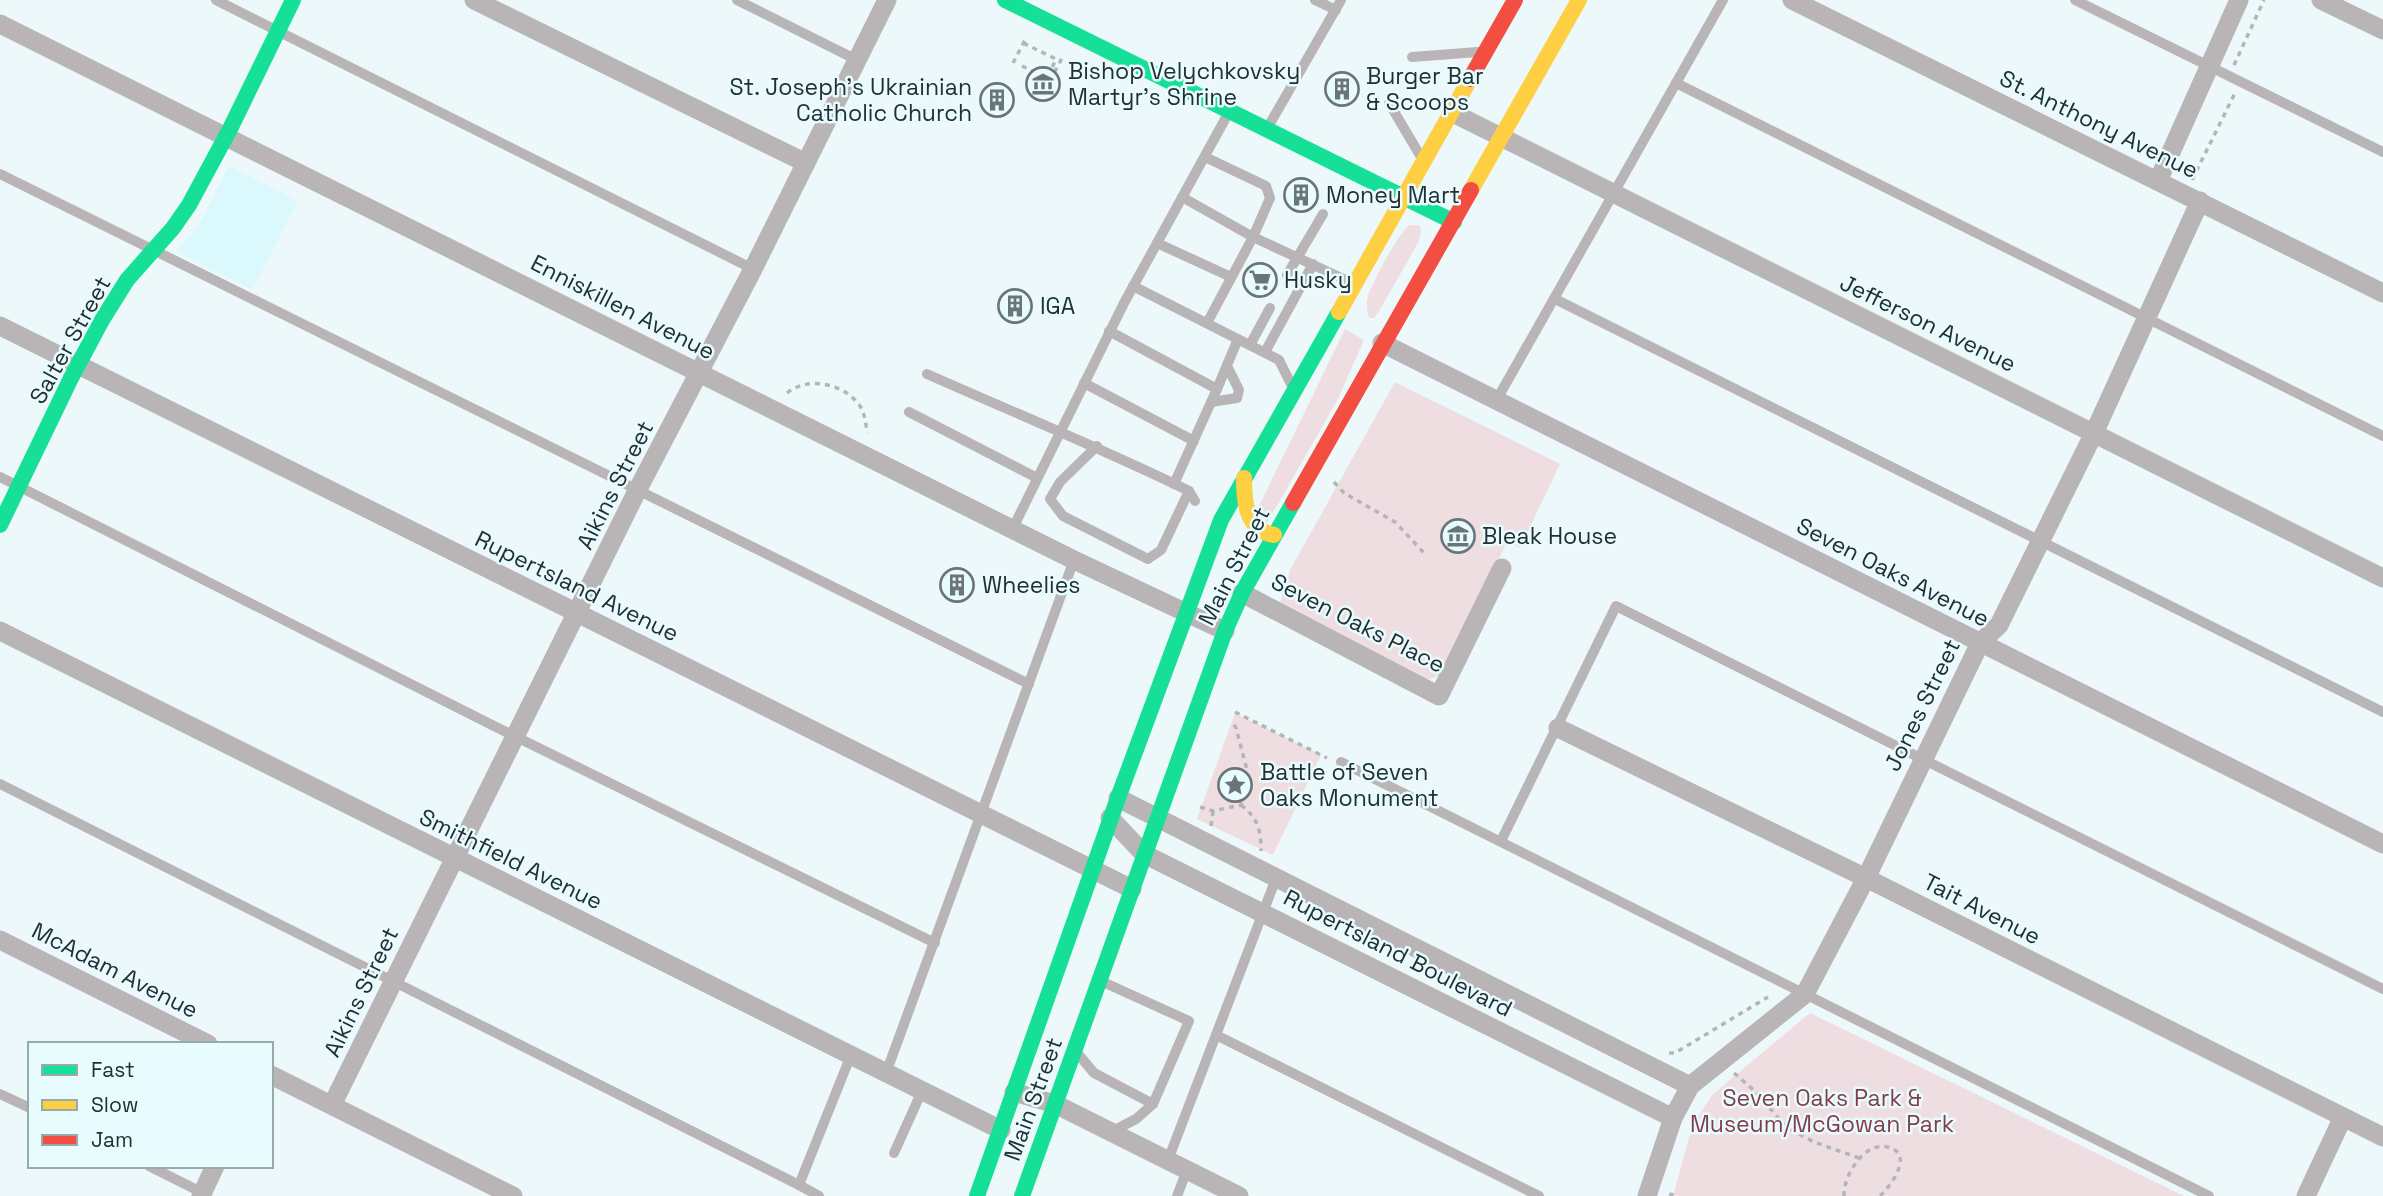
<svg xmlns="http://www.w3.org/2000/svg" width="2383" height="1196" font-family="'Space Grotesk',sans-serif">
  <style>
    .built { fill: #dbf8fc }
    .green { fill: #efdee1 }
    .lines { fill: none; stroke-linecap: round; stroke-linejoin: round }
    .path { stroke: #b4b5b6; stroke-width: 3.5; stroke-dasharray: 5 5; stroke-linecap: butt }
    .lane { stroke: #b9b5b6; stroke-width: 10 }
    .street { stroke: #b9b5b6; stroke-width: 19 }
    .fast { stroke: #16e098; stroke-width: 16 }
    .slow { stroke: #ffcf43; stroke-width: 16 }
    .jam { stroke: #f24e42; stroke-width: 16 }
    .labels { text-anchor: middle; stroke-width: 5; stroke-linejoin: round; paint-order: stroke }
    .poi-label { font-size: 23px; fill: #232f31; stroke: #e8fcff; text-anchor: start }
    .street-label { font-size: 23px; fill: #232f31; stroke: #e8fcff }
    .park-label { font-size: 23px; fill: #843c47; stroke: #e8fcff }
  </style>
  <rect width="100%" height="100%" fill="#edf8fa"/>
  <polygon class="built" points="229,166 298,201 252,290 176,251 199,226"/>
  <g class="green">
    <path d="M1410,225H1419L1421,229L1419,241L1378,313L1374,318H1369C1367,311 1366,304 1368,296C1372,283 1399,231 1410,225Z"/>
    <polygon points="1345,329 1364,340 1337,401 1266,525 1257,510"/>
    <path d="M1395,382L1560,464L1520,548L1507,541L1452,664C1444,673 1438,677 1426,680L1279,607L1290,570Z"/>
    <polygon points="1235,713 1321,755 1273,855 1197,819"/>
    <polygon points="1810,1013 2184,1196 1673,1196 1692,1126 1712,1095"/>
  </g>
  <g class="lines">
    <g class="path">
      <polyline points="1013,63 1026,38"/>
      <polyline points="2234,65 2264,0"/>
      <polyline points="1022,66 1047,78 1056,59 1023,43"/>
      <polyline points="1050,81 1063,56"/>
      <polyline points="2192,180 2235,93"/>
      <path d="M787,393C808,376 844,383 860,406C865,414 866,424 867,433"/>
      <polyline points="1334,482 1344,493 1395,522 1426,555"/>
      <polyline points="1235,712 1327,758"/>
      <path d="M1241,805C1258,818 1261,830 1261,851"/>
      <polyline points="1200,807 1213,811 1241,805 1247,770 1236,728 1232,721"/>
      <polyline points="1211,826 1213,811"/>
      <polyline points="1669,1053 1675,1053 1768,997"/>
      <polyline points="1734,1073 1756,1092 1786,1127 1814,1142 1859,1158"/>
      <polyline points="1670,1196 1671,1194 1676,1196"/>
      <path d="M1844,1196C1843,1175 1867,1136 1893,1149C1912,1158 1889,1188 1880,1196"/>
    </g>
    <g class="lane">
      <polyline points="216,0 753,269"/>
      <polyline points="737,0 857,60"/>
      <polyline points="1315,0 1336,10"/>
      <polyline points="2075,0 2383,152"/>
      <polyline points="1412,57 1478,52"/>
      <polyline points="1676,83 2383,436"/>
      <polyline points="1389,103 1421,157"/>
      <polyline points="1268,127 1341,0"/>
      <polyline points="1205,157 1266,186 1270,198 1253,237 1207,323"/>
      <polyline points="0,174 1029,684"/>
      <polyline points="1182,197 1253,237 1350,282"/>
      <polyline points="1157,243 1231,277"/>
      <polyline points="1287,275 1323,214"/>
      <polyline points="1133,286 1279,360 1291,384"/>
      <polyline points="1555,299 2383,712"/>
      <polyline points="1109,331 1217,389 1174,484"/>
      <polyline points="1250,345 1270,308"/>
      <polyline points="1265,352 1313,264"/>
      <path d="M927,374C1015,413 1103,449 1189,491L1195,501"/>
      <polyline points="1084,383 1194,441"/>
      <polyline points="1217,389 1238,339"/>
      <polyline points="1496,401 1723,0"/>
      <polyline points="1211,402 1237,398 1239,390 1227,366"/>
      <polyline points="909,412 1037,478"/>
      <polyline points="1097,446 1060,482 1050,499 1063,516 1148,559 1161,550 1189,491"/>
      <polyline points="0,477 496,727 935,943"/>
      <polyline points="1013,528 1124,303 1229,112"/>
      <polyline points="1341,762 2209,1196"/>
      <polyline points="0,784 799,1185"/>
      <polyline points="1501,841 1616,606 2383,989"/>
      <polyline points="1103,982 1189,1021 1153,1104 1136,1119 1111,1132"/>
      <polyline points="1216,1035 1539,1196"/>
      <polyline points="1079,1055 1094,1073 1153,1104"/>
      <polyline points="886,1073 1074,560"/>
      <polyline points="0,1094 30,1108"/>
      <polyline points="894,1153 922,1091"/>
      <polyline points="1168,1160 1277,876"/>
      <polyline points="149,1166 205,1194"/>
      <polyline points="819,1196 799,1185 851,1055"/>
      <polyline points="1177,1196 1187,1170"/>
    </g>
    <g class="street">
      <polyline points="474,0 806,163"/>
      <polyline points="1792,0 2383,293"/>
      <polyline points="2321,0 2383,30"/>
      <polyline points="0,24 1074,560 1225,631"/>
      <polyline points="1451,112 2383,578"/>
      <polyline points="2158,181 2239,0"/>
      <polyline points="0,326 1132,889"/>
      <polyline points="1382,343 2383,844"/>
      <polyline points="1242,593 1439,696 1502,568"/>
      <polyline points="0,631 1001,1130"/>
      <polyline points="1558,728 1866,878 2383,1137"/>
      <polyline points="1118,798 1690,1086"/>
      <polyline points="1110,818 1144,854 1673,1118"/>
      <polyline points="0,940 208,1044"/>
      <polyline points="271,1075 513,1196"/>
      <polyline points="1014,1092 1055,1104 1239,1196"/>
      <polyline points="332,1105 638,489 753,269 887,0"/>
      <polyline points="201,1196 215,1166"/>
      <polyline points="1647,1196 1673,1118 1690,1086 1805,994 1866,878 1980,643 1999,625 2094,433 2200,201"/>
      <polyline points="2306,1196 2343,1117"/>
    </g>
    <g class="fast">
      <polyline points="1005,0 1454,222"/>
      <polyline points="0,525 71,378 102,320 127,280 173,228 189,205 230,129 293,0"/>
      <polyline points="977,1196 1118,798 1221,520 1339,312"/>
      <polyline points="1022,1196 1225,631 1242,593 1293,503"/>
    </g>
    <g class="slow">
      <polyline points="1471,190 1579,0"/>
      <polyline points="1339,312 1470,79"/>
      <path d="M1244,478C1244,502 1246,530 1274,535"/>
    </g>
    <g class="jam">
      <polyline points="1470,79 1515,0"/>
      <polyline points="1293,503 1471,190"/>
    </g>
  </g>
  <defs>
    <g id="museum-ring" transform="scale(1.75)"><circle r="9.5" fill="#e8fcff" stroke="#6a7577" stroke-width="1.5"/><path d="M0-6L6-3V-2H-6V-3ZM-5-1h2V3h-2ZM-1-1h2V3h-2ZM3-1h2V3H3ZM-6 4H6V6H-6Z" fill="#6a7577"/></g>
    <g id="building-ring" transform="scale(1.75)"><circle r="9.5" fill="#e8fcff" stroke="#6a7577" stroke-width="1.5"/><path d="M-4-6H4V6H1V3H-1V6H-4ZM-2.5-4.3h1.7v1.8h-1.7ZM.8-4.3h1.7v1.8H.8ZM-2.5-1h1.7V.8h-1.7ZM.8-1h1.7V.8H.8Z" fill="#6a7577"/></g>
    <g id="supermarket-ring" transform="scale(1.75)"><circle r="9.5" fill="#e8fcff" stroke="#6a7577" stroke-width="1.5"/><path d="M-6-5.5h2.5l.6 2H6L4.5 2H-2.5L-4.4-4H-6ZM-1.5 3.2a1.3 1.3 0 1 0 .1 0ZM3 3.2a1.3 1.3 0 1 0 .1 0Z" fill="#6a7577"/></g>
    <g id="sight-ring" transform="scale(1.75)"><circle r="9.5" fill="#e8fcff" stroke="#6a7577" stroke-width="1.5"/><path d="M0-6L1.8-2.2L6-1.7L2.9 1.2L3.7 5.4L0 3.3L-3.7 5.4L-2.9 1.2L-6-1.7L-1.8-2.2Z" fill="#6a7577"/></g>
  </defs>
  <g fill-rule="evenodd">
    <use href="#museum-ring" x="1043" y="84"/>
    <use href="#building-ring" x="1342" y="89"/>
    <use href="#building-ring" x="997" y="100"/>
    <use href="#building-ring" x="1301" y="195"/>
    <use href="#supermarket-ring" x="1260" y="280"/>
    <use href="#building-ring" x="1015" y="306"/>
    <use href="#museum-ring" x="1458" y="536"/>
    <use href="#building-ring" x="957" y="585"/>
    <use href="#sight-ring" x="1235" y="785"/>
  </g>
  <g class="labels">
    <g class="poi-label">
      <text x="1068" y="79">Bishop Velychkovsky<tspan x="1068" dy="26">Martyr’s Shrine</tspan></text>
      <text x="1366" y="84">Burger Bar<tspan x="1366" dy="26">&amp; Scoops</tspan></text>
      <text x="972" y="95" text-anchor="end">St. Joseph’s Ukrainian<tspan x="972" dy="26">Catholic Church</tspan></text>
      <text x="1326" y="203">Money Mart</text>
      <text x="1284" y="288">Husky</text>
      <text x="1040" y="314">IGA</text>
      <text x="1482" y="544">Bleak House</text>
      <text x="982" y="593">Wheelies</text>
      <text x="1260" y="780">Battle of Seven<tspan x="1260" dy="26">Oaks Monument</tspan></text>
    </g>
    <g class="street-label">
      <text transform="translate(2099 124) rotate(26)" y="8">St. Anthony Avenue</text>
      <text transform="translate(623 307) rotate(27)" y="8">Enniskillen Avenue</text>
      <text transform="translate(1928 323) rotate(26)" y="8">Jefferson Avenue</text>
      <text transform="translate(70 340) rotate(-61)" y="8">Salter Street</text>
      <text transform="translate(615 485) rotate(-63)" y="8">Aikins Street</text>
      <text transform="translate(1234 566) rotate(-63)" y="8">Main Street</text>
      <text transform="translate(1893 572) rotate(27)" y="8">Seven Oaks Avenue</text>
      <text transform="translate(577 586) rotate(26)" y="8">Rupertsland Avenue</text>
      <text transform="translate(1358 623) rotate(27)" y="8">Seven Oaks Place</text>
      <text transform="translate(1922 705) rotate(-64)" y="8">Jones Street</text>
      <text transform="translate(511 859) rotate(26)" y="8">Smithfield Avenue</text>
      <text transform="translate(1982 909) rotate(27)" y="8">Tait Avenue</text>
      <text transform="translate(1398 953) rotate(27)" y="8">Rupertsland Boulevard</text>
      <text transform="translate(115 970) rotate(27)" y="8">McAdam Avenue</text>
      <text transform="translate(361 992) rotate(-64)" y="8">Aikins Street</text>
      <text transform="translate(1033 1099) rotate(-70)" y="8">Main Street</text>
    </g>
    <g class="park-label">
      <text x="1822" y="1106">Seven Oaks Park &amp;<tspan x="1822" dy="26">Museum/McGowan Park</tspan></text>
    </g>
  </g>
  <rect x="28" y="1042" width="245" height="126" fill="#e8fcff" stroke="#99aaad" stroke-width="2"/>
  <rect x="42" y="1065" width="35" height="10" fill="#16e098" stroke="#99aaad" stroke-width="2"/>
  <text x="91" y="1077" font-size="21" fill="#232f31">Fast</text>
  <rect x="42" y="1100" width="35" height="10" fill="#ffcf43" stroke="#99aaad" stroke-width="2"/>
  <text x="91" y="1112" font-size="21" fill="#232f31">Slow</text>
  <rect x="42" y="1135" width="35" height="10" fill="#f24e42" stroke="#99aaad" stroke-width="2"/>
  <text x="91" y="1147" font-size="21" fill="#232f31">Jam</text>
</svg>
